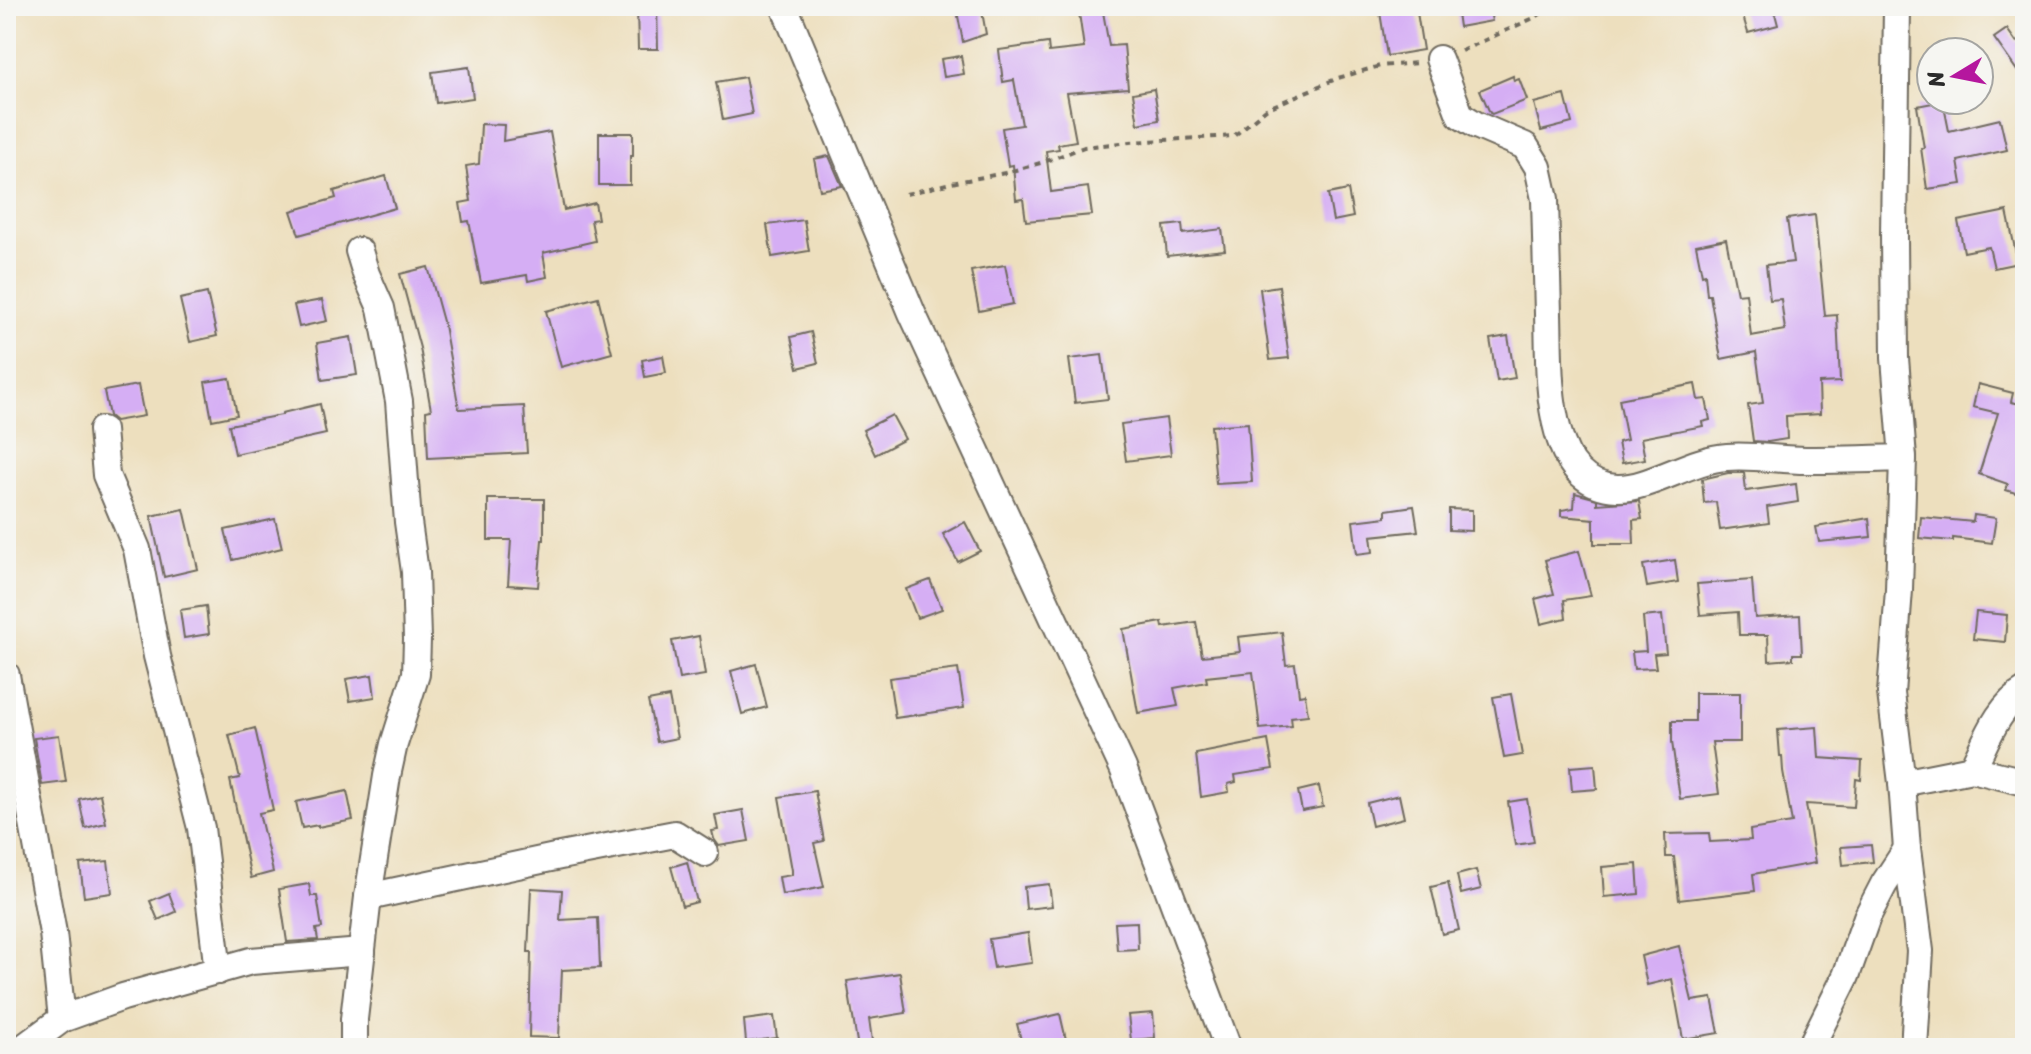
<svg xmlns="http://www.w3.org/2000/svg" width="2031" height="1054" font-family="Sriracha,sans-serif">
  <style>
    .building { fill: #d5aef4 }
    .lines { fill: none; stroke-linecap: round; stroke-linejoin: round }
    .minor-casing { stroke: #6f6a5e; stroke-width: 30 }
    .path { stroke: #6f6a5e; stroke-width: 4; stroke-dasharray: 6 6; stroke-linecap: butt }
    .minor { stroke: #fff; stroke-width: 26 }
  </style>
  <rect width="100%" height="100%" fill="#f6f6f2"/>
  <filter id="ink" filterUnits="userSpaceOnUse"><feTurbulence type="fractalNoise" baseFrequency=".0125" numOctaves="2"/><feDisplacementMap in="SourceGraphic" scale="16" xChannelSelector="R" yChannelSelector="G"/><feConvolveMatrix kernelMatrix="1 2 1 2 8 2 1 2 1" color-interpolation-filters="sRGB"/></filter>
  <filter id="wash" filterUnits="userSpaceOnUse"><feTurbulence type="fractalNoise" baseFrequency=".006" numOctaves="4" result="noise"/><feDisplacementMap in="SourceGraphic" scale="32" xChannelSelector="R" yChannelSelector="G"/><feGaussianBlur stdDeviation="1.8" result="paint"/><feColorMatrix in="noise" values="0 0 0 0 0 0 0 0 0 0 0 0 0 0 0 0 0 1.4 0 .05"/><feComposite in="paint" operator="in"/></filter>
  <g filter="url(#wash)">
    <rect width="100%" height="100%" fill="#eddfbe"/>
    <g id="blocks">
      <g class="building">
        <polygon points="637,6 657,6 658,49 638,49"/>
        <polygon points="956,6 981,6 986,34 963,42"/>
        <polygon points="1078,6 1102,6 1109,46 1124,45 1128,88 1067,93 1076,141 1058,144 1059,149 1046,151 1051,192 1088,187 1092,215 1026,221 1023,199 1016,200 1013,165 1008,166 1002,128 1022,125 1014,80 1003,82 999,50 1048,43 1049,52 1084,48"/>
        <polygon points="1379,6 1416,6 1423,50 1387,56"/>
        <polygon points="1456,6 1489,6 1492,21 1459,27"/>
        <polygon points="1740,6 1773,6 1778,25 1748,33"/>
        <polygon points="2007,29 2016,42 2025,36 2025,82 1994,38"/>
        <polygon points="961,56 964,74 944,77 941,59"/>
        <polygon points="469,67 473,98 436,103 432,72"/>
        <polygon points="1513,76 1514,81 1519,79 1527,100 1492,114 1490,113 1480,90"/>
        <polygon points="745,77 752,114 723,120 716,82"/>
        <polygon points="1154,89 1159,120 1138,124 1133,93"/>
        <polygon points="1565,95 1572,123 1541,131 1534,103"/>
        <polygon points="1943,101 1949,131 2000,119 2007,150 1958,161 1962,184 1927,189 1921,148 1924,148 1917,106"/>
        <polygon points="481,124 504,125 503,141 550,132 564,210 595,203 598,219 591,220 595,241 543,253 547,277 528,281 527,275 481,283 469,221 463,222 460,203 471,201 466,166 479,164"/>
        <polygon points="599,133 633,133 633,156 630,156 630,185 599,185"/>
        <polygon points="829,156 842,186 820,190 814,159"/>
        <polygon points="386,176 395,208 299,235 291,211 336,198 334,191"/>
        <polygon points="1348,190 1353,217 1333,221 1328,194"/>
        <polygon points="2007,211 2018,263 1994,268 1989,247 1964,252 1958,221"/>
        <polygon points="1815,215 1825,316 1837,315 1840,382 1819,383 1820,414 1786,416 1787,439 1768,442 1753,441 1748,405 1763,403 1756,352 1721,359 1710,295 1707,295 1705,274 1702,275 1696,245 1726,239 1737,294 1746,293 1751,336 1785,330 1781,299 1770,300 1766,265 1793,262 1787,219"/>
        <polygon points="804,220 809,251 772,257 767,225"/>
        <polygon points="1182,224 1183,234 1222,229 1225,250 1167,256 1164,226"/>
        <polygon points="1005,265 1013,304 979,311 971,271"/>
        <polygon points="428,267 444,325 459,409 524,406 527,453 428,458 426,411 431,410 420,348 400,274"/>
        <polygon points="1279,286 1289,358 1270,360 1260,289"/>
        <polygon points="207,293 217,336 190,342 180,299"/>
        <polygon points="598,297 612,353 561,367 546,311"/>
        <polygon points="322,300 327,321 299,327 294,305"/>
        <polygon points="811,332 818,363 798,368 791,337"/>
        <polygon points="1508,336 1515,378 1497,381 1490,339"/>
        <polygon points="351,337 357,375 322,380 317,343"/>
        <polygon points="1102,355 1108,399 1075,403 1069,359"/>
        <polygon points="663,356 666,373 645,377 642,360"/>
        <polygon points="230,378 237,415 212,420 205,382"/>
        <polygon points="1695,384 1698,400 1706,399 1710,420 1702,422 1703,426 1641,438 1645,459 1622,463 1618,442 1627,440 1619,399"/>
        <polygon points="1978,384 2013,393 2011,402 2025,405 2025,496 2006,490 2008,484 1979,474 1998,413 1973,407"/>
        <polygon points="138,385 144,416 115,421 109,416 104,391"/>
        <polygon points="320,404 326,434 235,454 229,425 282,415 282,413"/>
        <polygon points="892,415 905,439 875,455 863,430"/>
        <polygon points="1166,418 1171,455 1126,461 1121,424"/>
        <polygon points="1248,423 1252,482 1216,484 1211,426"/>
        <polygon points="1728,473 1744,473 1746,491 1796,484 1798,502 1767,507 1769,523 1720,530 1716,502 1704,503 1702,479"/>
        <polygon points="1575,493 1597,499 1597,504 1639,501 1642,519 1633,520 1634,544 1594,544 1594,519 1561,516 1561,510 1574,508"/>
        <polygon points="488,499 544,499 544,540 542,540 538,587 508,585 511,540 488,540"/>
        <polygon points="1414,506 1418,531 1371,536 1373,552 1357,554 1353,521 1386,517 1386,510"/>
        <polygon points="184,509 198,569 164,577 151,516"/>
        <polygon points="1449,509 1472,510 1472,531 1449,530"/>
        <polygon points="1974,515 1996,518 1992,543 1953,538 1953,541 1919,538 1921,517 1973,522"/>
        <polygon points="1869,518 1871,537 1819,542 1816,527"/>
        <polygon points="275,519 282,548 233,560 225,530"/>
        <polygon points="965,522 980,551 958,562 943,534"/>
        <polygon points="1579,551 1591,596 1564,600 1566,618 1541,624 1535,599 1554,594 1545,560"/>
        <polygon points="1675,560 1678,582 1647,587 1643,565"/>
        <polygon points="930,580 942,609 917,618 906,589"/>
        <polygon points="1752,580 1755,618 1800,615 1802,654 1793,654 1793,659 1769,661 1768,635 1739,635 1738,612 1700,615 1697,584"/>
        <polygon points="206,606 209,634 184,638 180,610"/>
        <polygon points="1976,612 2007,615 2005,642 1973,639"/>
        <polygon points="1662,615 1666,653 1654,654 1656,668 1634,669 1632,652 1646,651 1643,617"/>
        <polygon points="1162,622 1163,627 1196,622 1202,656 1240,652 1238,637 1282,632 1286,665 1295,664 1299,695 1305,694 1308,715 1291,717 1292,726 1260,729 1253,672 1206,677 1207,682 1174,688 1178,706 1138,713 1123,629"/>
        <polygon points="699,636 705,675 679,679 672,641"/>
        <polygon points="756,664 767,707 742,714 731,671"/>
        <polygon points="958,669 964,708 895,718 889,678"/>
        <polygon points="372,675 375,697 350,701 346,679"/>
        <polygon points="1695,693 1740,693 1740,742 1712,742 1719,794 1680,799 1672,742 1672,721 1695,721"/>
        <polygon points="1511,694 1522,755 1504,758 1493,697"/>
        <polygon points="669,697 677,738 657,742 648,701"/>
        <polygon points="1817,727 1819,758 1862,761 1861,780 1856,779 1854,807 1806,804 1815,863 1753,874 1755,891 1679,900 1674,857 1666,857 1665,834 1709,833 1710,842 1751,840 1750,830 1792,823 1783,771 1782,756 1780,756 1778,730"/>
        <polygon points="255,728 273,810 259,813 273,872 251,878 230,780 240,778 229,735"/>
        <polygon points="59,735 66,782 42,785 34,738"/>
        <polygon points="1268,740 1273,769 1235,775 1236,782 1228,784 1229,792 1201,797 1196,754"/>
        <polygon points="1595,765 1597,789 1572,791 1570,767"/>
        <polygon points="1319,786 1323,807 1302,811 1298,791"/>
        <polygon points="347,791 353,820 318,827 318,825 302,828 296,802"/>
        <polygon points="815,791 824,841 814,843 824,887 782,895 779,877 792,875 792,870 779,797"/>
        <polygon points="100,794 106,823 85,828 79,799"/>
        <polygon points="1399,795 1404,818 1372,826 1367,803"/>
        <polygon points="1527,799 1534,842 1515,845 1508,802"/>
        <polygon points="743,810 749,841 719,846 714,839 712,831 718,830 715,815"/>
        <polygon points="1871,845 1873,862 1843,865 1841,847"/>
        <polygon points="108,861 112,893 84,897 80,864"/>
        <polygon points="687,862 697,902 682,906 671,867"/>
        <polygon points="1637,864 1639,894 1604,897 1602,867"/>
        <polygon points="1476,870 1481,889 1461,894 1457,875"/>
        <polygon points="1448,883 1459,930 1442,934 1431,887"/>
        <polygon points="309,884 311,896 317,896 322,928 316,929 318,940 287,942 279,889"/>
        <polygon points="1049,884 1052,906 1026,909 1024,887"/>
        <polygon points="531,888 562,890 560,920 598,918 600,968 562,970 559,1038 529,1037 531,952 528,952"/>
        <polygon points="169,893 176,912 158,920 150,901"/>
        <polygon points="1137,922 1138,949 1117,950 1115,923"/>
        <polygon points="1028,933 1032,963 994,968 989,939"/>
        <polygon points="1679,946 1692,1001 1712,998 1719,1033 1683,1039 1672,979 1647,985 1641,956"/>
        <polygon points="900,973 906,1013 869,1019 873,1048 858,1048 847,981"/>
        <polygon points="1153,1013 1155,1038 1131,1040 1128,1015"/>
        <polygon points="1060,1014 1068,1048 1023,1048 1017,1024"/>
        <polygon points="774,1016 777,1038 746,1042 744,1020"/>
      </g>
    </g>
  </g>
  <g filter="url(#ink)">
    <use href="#blocks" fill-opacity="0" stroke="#6f6a5e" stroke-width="2"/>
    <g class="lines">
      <g class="minor-casing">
        <g id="minor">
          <polyline points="784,6 912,313 1123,768 1228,1048"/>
          <polyline points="1897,6 1894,235 1895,358 1903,458 1899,590 1891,693 1902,783 1907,849 1920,951 1914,1048"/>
          <path d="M1439,59L1460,115L1476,125L1525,146L1538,167L1545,199C1546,238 1547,276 1548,314C1550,367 1542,485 1617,488C1649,489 1691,459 1727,457C1754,455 1780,460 1806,460C1839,460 1871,459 1903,458"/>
          <polyline points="102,430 106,475 137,549 157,656 201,828 218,971"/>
          <polyline points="6,675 53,933 62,1019"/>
          <path d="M1972,769C1986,742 1998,706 2025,691"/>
          <polyline points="1902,783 1972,769 2025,782"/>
          <polyline points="368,897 560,856 675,834 705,853"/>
          <polyline points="23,1048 62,1019 123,997 251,961 362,952"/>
          <polyline points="354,1048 354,1019 368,897 387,776 394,744 416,674 417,639 415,572 408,522 399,401 381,308 366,274 359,251"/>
          <polyline points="1810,1048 1846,976 1867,917 1884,884 1907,849"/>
        </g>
      </g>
      <g class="path">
        <polyline points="1461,51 1536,17 1551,6"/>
        <polyline points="906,194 951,183 1005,173 1044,162 1084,147 1130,142 1234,136 1266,109 1338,78 1380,66 1418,63"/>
      </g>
      <use href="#minor" class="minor"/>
    </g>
  </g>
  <rect width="2031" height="1054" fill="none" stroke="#f6f6f2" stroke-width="32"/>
  <g transform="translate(1955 76) rotate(260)"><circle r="38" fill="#f6f6f2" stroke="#a5a5a2" stroke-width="2"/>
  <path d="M0-6L14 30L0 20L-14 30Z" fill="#b5179e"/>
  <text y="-12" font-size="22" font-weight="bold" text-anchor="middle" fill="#2b2b2b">N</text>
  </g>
</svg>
